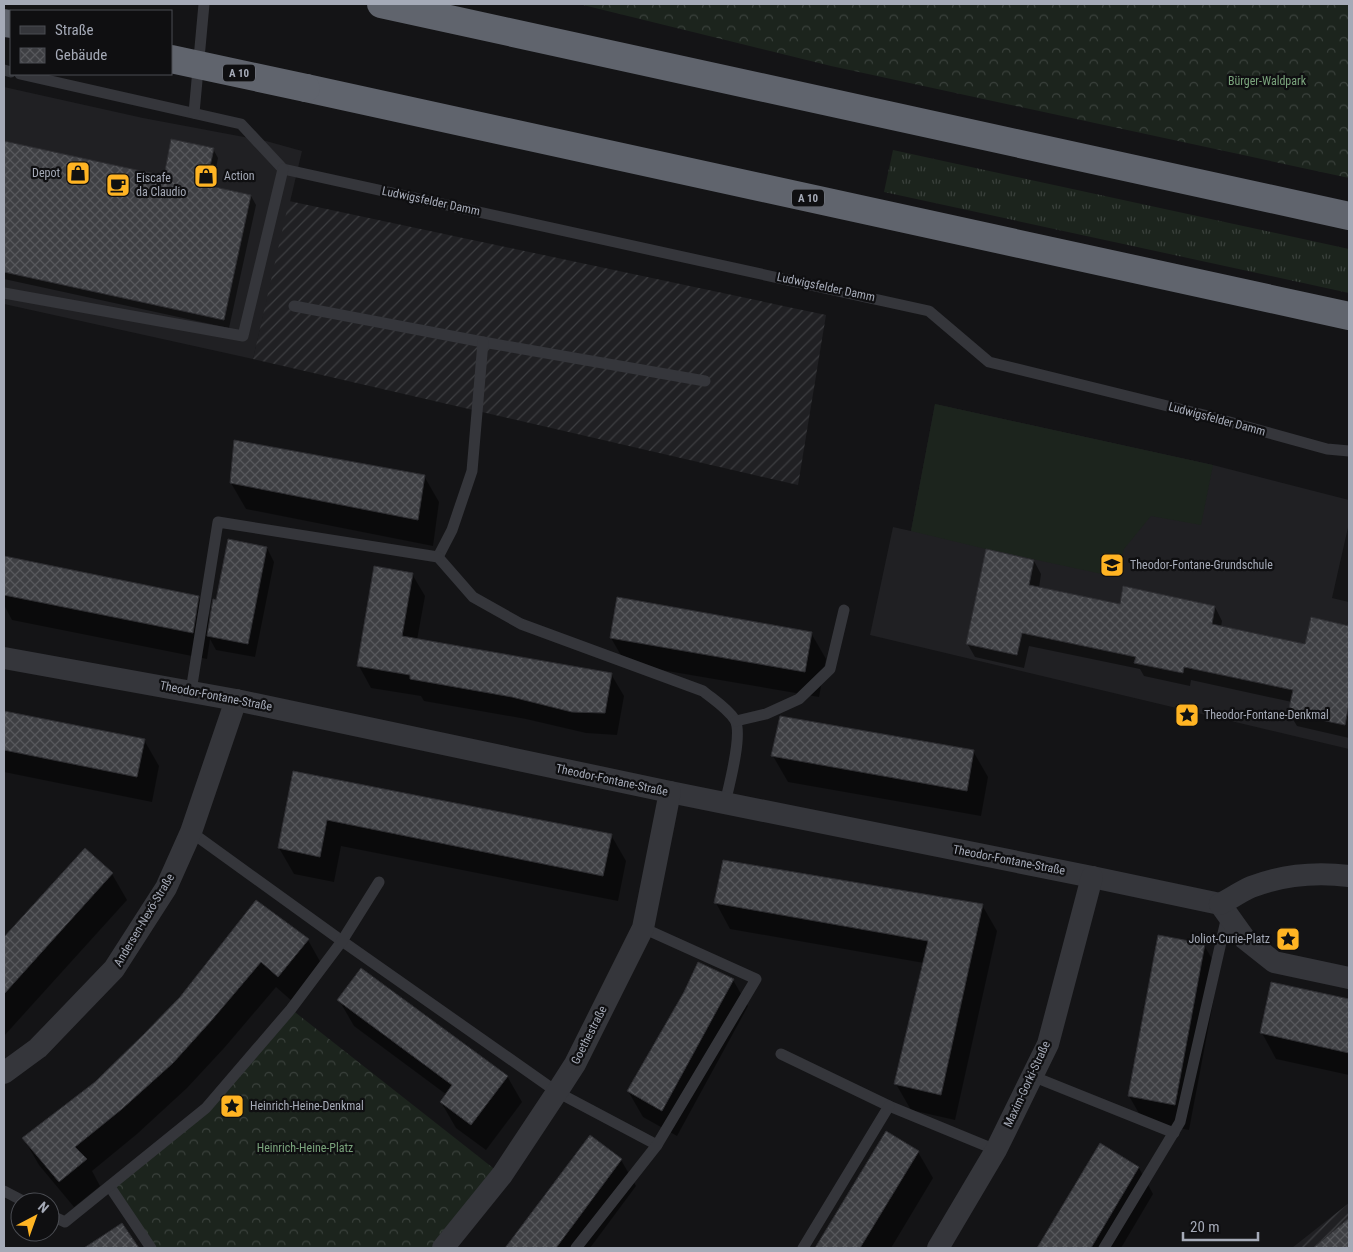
<svg xmlns="http://www.w3.org/2000/svg" width="1353" height="1252" font-family="'Roboto Condensed',sans-serif">
  <style>
    .built { fill: #202023 }
    .industrial { fill: url(#industrial-furrows) }
    .grass { fill: url(#grass-tufts) }
    .forest { fill: url(#forest-crowns) }
    .pitch { fill: #1c241d }
    .shadow { fill: #0007 }
    .building { fill: url(#building-cross-hatch); stroke: #2e2e32 }
    .lines { fill: none; stroke-linecap: round; stroke-linejoin: round }
    .lane { stroke: #35363b; stroke-width: 11 }
    .street { stroke: #35363b; stroke-width: 22 }
    .highway { stroke: #60646d; stroke-width: 28 }
    .highway-bridge { stroke: #60646d; stroke-width: 28 }
    .labels { text-anchor: middle; stroke-width: 4.5; stroke-linejoin: round; paint-order: stroke }
    .shield { fill: #0f0f11; stroke: #787c85; stroke-width: 1 }
    .shield-label { font-size: 11px; font-weight: bold; fill: #a5aab7 }
    .park-label { font-size: 12px; fill: #7aa47c; stroke: #0f0f11 }
    .poi-label { font-size: 12px; fill: #a5aab7; stroke: #0f0f11; text-anchor: start }
    .street-label { font-size: 12px; fill: #a5aab7; stroke: #0f0f11 }
  </style>
  <defs>
    <pattern id="industrial-furrows" width="10" height="10" patternUnits="userSpaceOnUse" patternTransform="scale(1.25)"><rect width="10" height="10" fill="#202023"/><path d="M-1 1l2-2M0 10L10 0M9 11l2-2" fill="none" stroke="#3d3e41"/></pattern>
    <pattern id="grass-tufts" width="24" height="20" patternUnits="userSpaceOnUse" patternTransform="scale(1.25)"><rect width="24" height="20" fill="#1c241d"/><path d="M3 7l-1-3M5 7V3M7 7l1-3M15 17l-1-3M17 17v-4M19 17l1-3" fill="none" stroke="#3a413c"/></pattern>
    <pattern id="forest-crowns" width="20" height="18" patternUnits="userSpaceOnUse" patternTransform="scale(1.25)"><rect width="20" height="18" fill="#1c241d"/><path d="M2 6a3 3 0 1 1 6 0M12 15a3 3 0 1 1 6 0" fill="none" stroke="#3a413c"/></pattern>
    <pattern id="building-cross-hatch" width="8" height="8" patternUnits="userSpaceOnUse" patternTransform="scale(1.25)"><rect width="8" height="8" fill="#3e3f43"/><path d="M0 0l8 8M0 8l8-8" fill="none" stroke="#57585c"/></pattern>
  </defs>
  <rect width="100%" height="100%" fill="#141416"/>
  <g class="built">
    <polygon points="4,87 143,118 266,141 302,151 253,359 4,304"/>
    <polygon points="935,404 1213,465 1349,500 1349,523 1332,598 1349,602 1349,749 870,635 893,527 911,531"/>
  </g>
  <g class="industrial">
    <polygon points="289,201 826,315 798,485 253,359"/>
    <polygon points="1349,1203 1349,1248 1292,1248"/>
  </g>
  <polygon class="grass" points="893,150 1349,249 1349,293 884,192"/>
  <g class="forest">
    <polygon points="579,4 1349,4 1349,178 831,66"/>
    <polygon points="291,1009 502,1175 443,1248 151,1248 110,1187 206,1108"/>
  </g>
  <polygon class="pitch" points="935,404 1213,465 1201,525 1151,516 1124,549 1116,577 986,549 911,531"/>
  <g class="shadow">
    <polygon points="4,142 165,178 213,149 218,158 212,188 251,196 256,205 229,328 4,279"/>
    <polygon points="424,476 439,502 433,546 246,509 231,483"/>
    <polygon points="267,548 274,562 255,657 216,650 210,639 207,659 12,620 4,605 4,558 198,597 211,620 217,601"/>
    <polygon points="1034,561 1041,574 1039,588 1121,606 1215,607 1222,621 1221,627 1306,646 1312,619 1349,627 1349,738 1297,726 1289,713 1292,702 1191,680 1190,686 1144,676 1140,669 1029,646 1024,668 975,657 967,643"/>
    <polygon points="412,574 425,596 417,640 611,674 624,696 617,735 586,733 526,719 424,701 421,696 371,688 359,666"/>
    <polygon points="811,633 826,659 819,697 626,664 611,638"/>
    <polygon points="4,712 144,740 159,766 152,802 4,772"/>
    <polygon points="780,718 973,751 988,777 981,816 788,782 773,756"/>
    <polygon points="294,772 611,835 626,861 618,901 341,846 334,882 294,874 279,848"/>
    <polygon points="85,849 112,874 127,900 4,1036 4,939"/>
    <polygon points="716,903 982,905 997,931 955,1120 911,1110 896,1084 924,963 730,929"/>
    <polygon points="308,940 322,965 293,1002 276,987 225,1047 187,1088 137,1134 92,1171 100,1186 74,1207 39,1165 24,1139 95,1083 181,998"/>
    <polygon points="1204,945 1219,971 1189,1130 1144,1122 1129,1096"/>
    <polygon points="699,964 733,980 748,1006 677,1136 643,1117 628,1091 685,992"/>
    <polygon points="1272,983 1349,1000 1349,1075 1276,1059 1262,1033"/>
    <polygon points="339,1000 507,1076 522,1102 486,1150 456,1128 441,1102 447,1095 354,1026"/>
    <polygon points="886,1133 918,1152 933,1178 891,1248 816,1248"/>
    <polygon points="590,1137 621,1160 636,1186 590,1248 507,1248"/>
    <polygon points="1100,1145 1139,1168 1153,1194 1121,1248 1039,1248"/>
    <polygon points="1349,1220 1349,1248 1315,1248"/>
  </g>
  <g class="building">
    <polygon points="171,139 214,148 206,185 251,195 224,320 4,272 4,141 164,176"/>
    <polygon points="234,440 425,475 418,520 230,483"/>
    <polygon points="228,539 267,547 248,644 207,636 213,599 216,600"/>
    <polygon points="986,549 1034,560 1029,585 1120,604 1123,586 1215,606 1212,624 1305,644 1311,617 1349,626 1349,703 1345,725 1288,713 1293,690 1184,667 1183,673 1134,663 1136,657 1022,633 1017,655 966,644"/>
    <polygon points="4,556 199,596 193,633 4,595"/>
    <polygon points="374,566 413,573 402,636 612,673 605,713 572,712 512,697 410,679 410,675 357,666"/>
    <polygon points="617,597 812,632 805,672 610,638"/>
    <polygon points="4,711 145,739 137,777 4,750"/>
    <polygon points="780,716 974,750 967,791 771,756"/>
    <polygon points="293,771 612,834 603,876 327,820 320,857 278,848"/>
    <polygon points="85,848 113,873 4,994 4,937"/>
    <polygon points="723,860 983,904 941,1095 894,1084 928,941 714,903"/>
    <polygon points="256,900 309,939 278,977 261,962 211,1021 173,1063 122,1109 75,1147 87,1159 59,1182 22,1138 95,1082 144,1034 180,997"/>
    <polygon points="1158,935 1205,944 1175,1105 1128,1096"/>
    <polygon points="698,962 734,979 662,1111 627,1091 684,992"/>
    <polygon points="361,968 508,1076 471,1125 440,1102 452,1085 337,1000"/>
    <polygon points="1271,982 1349,999 1349,1053 1260,1033"/>
    <polygon points="886,1131 919,1151 860,1248 815,1248"/>
    <polygon points="590,1135 622,1159 556,1248 505,1248"/>
    <polygon points="1100,1143 1139,1167 1091,1248 1037,1248"/>
    <polygon points="1349,1218 1349,1248 1313,1248"/>
    <polygon points="122,1223 139,1248 84,1248"/>
  </g>
  <g class="lines">
    <g class="lane">
      <polyline points="4,70 11,72"/>
      <polyline points="20,74 241,124 283,169"/>
      <polyline points="194,113 204,4"/>
      <polyline points="283,169 929,311 989,362 1204,415 1327,449 1349,451"/>
      <polyline points="4,293 243,336 283,169"/>
      <polyline points="294,306 483,342 705,381"/>
      <polyline points="438,557 452,530 472,471 483,342"/>
      <path d="M191,691L218,522L438,557L473,597L521,624L703,691C714,700 727,708 735,720C743,734 729,786 725,803"/>
      <polyline points="736,721 766,714 799,699 830,669 844,610"/>
      <polyline points="191,832 342,941 557,1092 657,1145"/>
      <polyline points="781,1054 889,1106 996,1150"/>
      <polyline points="1032,1076 1174,1133"/>
      <polyline points="110,1187 151,1248"/>
      <polyline points="4,1191 25,1202"/>
      <polyline points="50,1215 65,1222 206,1108 291,1009 342,941 379,882"/>
      <polyline points="576,1248 657,1145 756,979 643,928"/>
      <polyline points="803,1248 889,1106"/>
      <polyline points="1104,1248 1180,1122 1227,916"/>
    </g>
    <g class="street">
      <polyline points="4,658 236,700 670,792 1092,877 1220,904"/>
      <polyline points="1220,904 1245,939 1274,962 1349,978"/>
      <path d="M1220,904C1230,899 1240,892 1251,887C1282,875 1316,872 1349,876"/>
      <polyline points="4,1073 38,1048 114,969 166,888 191,832 236,700"/>
      <polyline points="443,1248 502,1175 557,1092 575,1064 643,928 670,792"/>
      <polyline points="938,1248 996,1150 1048,1044 1092,877"/>
    </g>
    <g class="highway">
      <polyline points="381,4 1349,216"/>
      <polyline points="4,23 11,24"/>
      <polyline points="306,88 1349,316"/>
    </g>
    <polyline class="highway-bridge" points="171,59 306,88"/>
  </g>
  <defs>
    <g id="shop-square" transform="scale(1.25)"><rect x="-9" y="-9" width="18" height="18" rx="4" fill="#ffb423" stroke="#0f0f11"/><path d="M-5-2.5h2.3a2.7 3.5 0 0 1 5.4 0H5L5.5 6h-11ZM-1.5-2.5h3a1.5 2.3 0 0 0-3 0Z" fill="#111"/></g>
    <g id="cafe-square" transform="scale(1.25)"><rect x="-9" y="-9" width="18" height="18" rx="4" fill="#ffb423" stroke="#0f0f11"/><path d="M-5.5-4.5H6V0H3Q3 3.5 0 3.5H-2.5Q-5.5 3.5-5.5 0ZM3-3.2v2h1.7v-2ZM-6 4.5H4V6H-6Z" fill="#111"/></g>
    <g id="school-square" transform="scale(1.25)"><rect x="-9" y="-9" width="18" height="18" rx="4" fill="#ffb423" stroke="#0f0f11"/><path d="M0-5L7-2L0 1L-7-2ZM-4 1L0 2.5L4 1V4Q0 6-4 4Z" fill="#111"/></g>
    <g id="sight-square" transform="scale(1.25)"><rect x="-9" y="-9" width="18" height="18" rx="4" fill="#ffb423" stroke="#0f0f11"/><path d="M0-6L1.8-2.2L6-1.7L2.9 1.2L3.7 5.4L0 3.3L-3.7 5.4L-2.9 1.2L-6-1.7L-1.8-2.2Z" fill="#111"/></g>
  </defs>
  <g fill-rule="evenodd">
    <use href="#shop-square" x="78" y="173"/>
    <use href="#shop-square" x="206" y="176"/>
    <use href="#cafe-square" x="118" y="185"/>
    <use href="#school-square" x="1112" y="565"/>
    <use href="#sight-square" x="1187" y="715"/>
    <use href="#sight-square" x="1288" y="939"/>
    <use href="#sight-square" x="232" y="1106"/>
  </g>
  <g class="labels">
    <g class="shield">
      <rect x="223" y="64.5" width="32" height="17" rx="4"/>
      <rect x="792" y="189.5" width="32" height="17" rx="4"/>
    </g>
    <g class="shield-label">
      <text x="239" y="77">A 10</text>
      <text x="808" y="202">A 10</text>
    </g>
    <g class="park-label">
      <text x="1267" y="85">Bürger-Waldpark</text>
      <text x="305" y="1152">Heinrich-Heine-Platz</text>
    </g>
    <g class="poi-label">
      <text x="60" y="177" text-anchor="end">Depot</text>
      <text x="224" y="180">Action</text>
      <text x="136" y="182">Eiscafe<tspan x="136" dy="14">da Claudio</tspan></text>
      <text x="1130" y="569">Theodor-Fontane-Grundschule</text>
      <text x="1204" y="719">Theodor-Fontane-Denkmal</text>
      <text x="1270" y="943" text-anchor="end">Joliot-Curie-Platz</text>
      <text x="250" y="1110">Heinrich-Heine-Denkmal</text>
    </g>
    <g class="street-label">
      <text transform="translate(431 201) rotate(12)" y="4">Ludwigsfelder Damm</text>
      <text transform="translate(826 287) rotate(12)" y="4">Ludwigsfelder Damm</text>
      <text transform="translate(1217 419) rotate(15)" y="4">Ludwigsfelder Damm</text>
      <text transform="translate(216 696) rotate(11)" y="4">Theodor-Fontane-Straße</text>
      <text transform="translate(612 780) rotate(12)" y="4">Theodor-Fontane-Straße</text>
      <text transform="translate(1009 860) rotate(11)" y="4">Theodor-Fontane-Straße</text>
      <text transform="translate(144 920) rotate(-59)" y="4">Andersen-Nexö-Straße</text>
      <text transform="translate(589 1035) rotate(-63)" y="4">Goethestraße</text>
      <text transform="translate(1027 1084) rotate(-65)" y="4">Maxim-Gorki-Straße</text>
    </g>
  </g>
  <rect width="1353" height="1252" fill="none" stroke="#a5aab7" stroke-width="10"/>
  <rect x="10" y="10" width="162" height="65" fill="#0f0f11" stroke="#4b4d53"/>
  <rect x="20" y="26" width="25" height="8" fill="#35363b" stroke="#4b4d53"/>
  <text x="55" y="35" font-size="15" fill="#a5aab7">Straße</text>
  <rect x="20" y="48" width="25" height="15" fill="url(#building-cross-hatch)" stroke="#4b4d53"/>
  <text x="55" y="60" font-size="15" fill="#a5aab7">Gebäude</text>
  <g transform="translate(35 1217) rotate(41)"><circle r="24" fill="#0f0f11" stroke="#4b4d53"/>
  <path d="M0-4L9 19L0 12L-9 19Z" fill="#ffb423"/>
  <text y="-8" font-size="14" font-weight="bold" text-anchor="middle" fill="#a5aab7">N</text>
  </g>
  <path d="M1183 1232v8h75v-8" fill="none" stroke="#a5aab7" stroke-width="2.5"/>
  <text x="1190" y="1232" font-size="15" fill="#a5aab7" stroke="#0f0f11" stroke-width="4" paint-order="stroke">20 m</text>
</svg>
